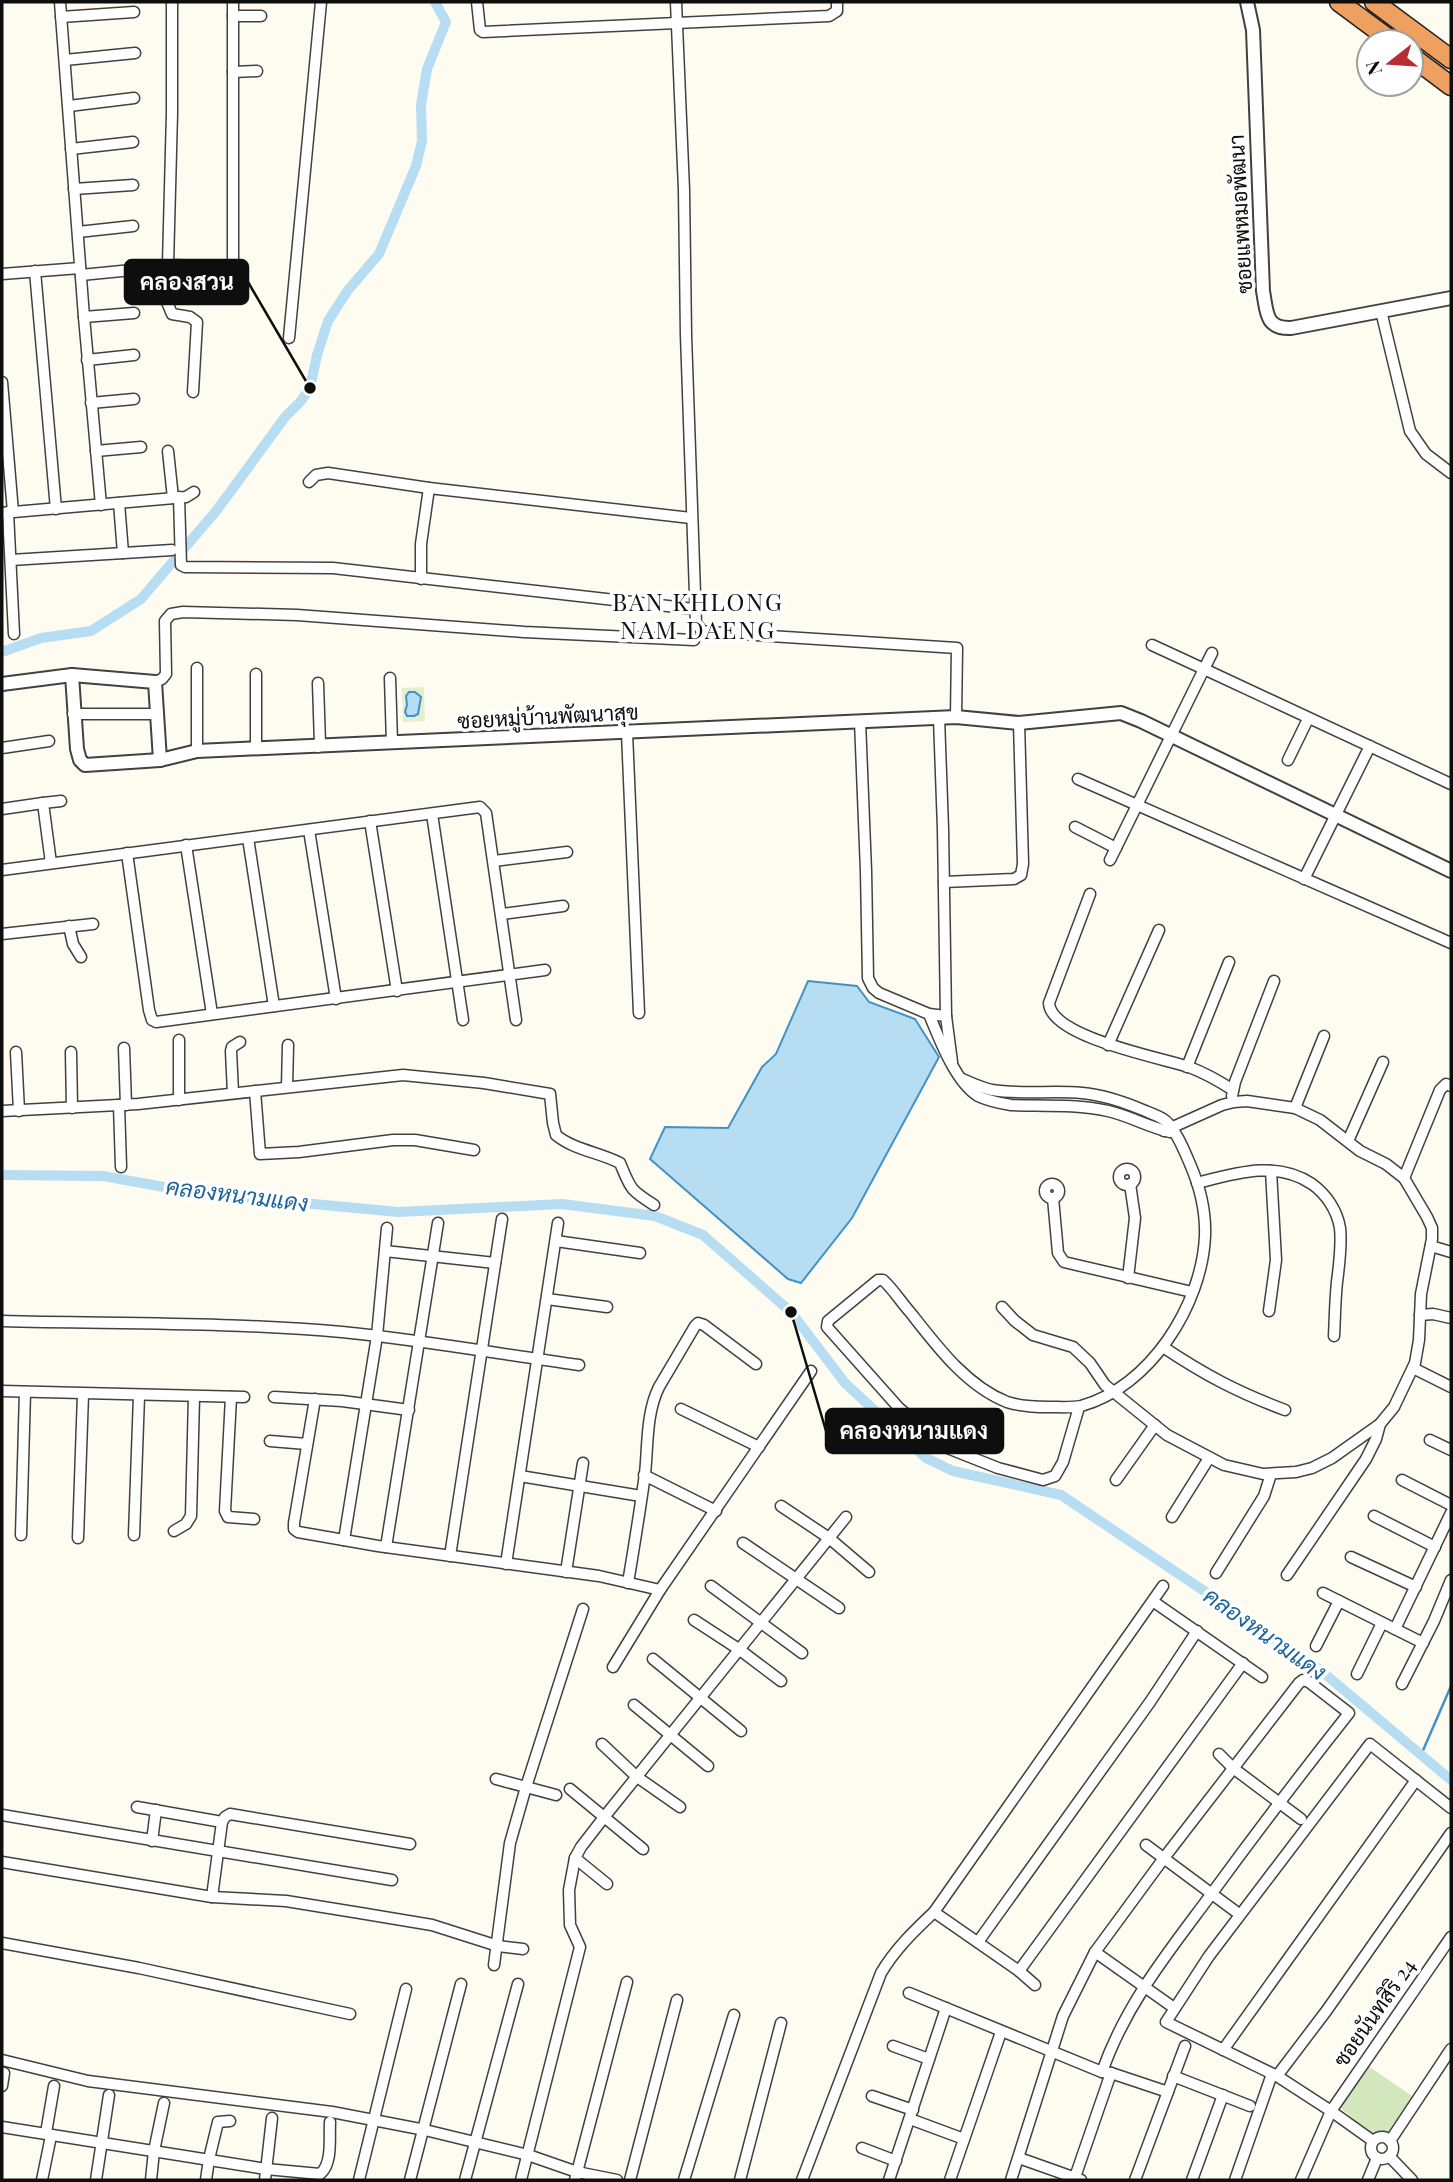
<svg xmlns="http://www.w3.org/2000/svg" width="1453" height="2182" font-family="'Playfair Display',Sarabun,serif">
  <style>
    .green { fill: #d2e7bb }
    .pitch { fill: #e3efcd }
    .water { fill: #b7ddf3; stroke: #4292c7; stroke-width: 2 }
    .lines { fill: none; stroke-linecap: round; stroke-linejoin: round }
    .stream { stroke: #4292c7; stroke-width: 2.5 }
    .canal { stroke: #b7ddf3; stroke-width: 10 }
    .minor-casing { stroke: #414141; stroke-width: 13 }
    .tertiary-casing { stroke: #414141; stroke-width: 16 }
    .motorway-casing { stroke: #1f1f1f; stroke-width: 21 }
    .minor { stroke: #fff; stroke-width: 10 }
    .tertiary { stroke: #fff; stroke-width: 12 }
    .motorway { stroke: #eda05f; stroke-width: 18 }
    .labels { text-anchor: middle; stroke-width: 7; stroke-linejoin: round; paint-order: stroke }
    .street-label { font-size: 21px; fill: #0e0e0e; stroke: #fff }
    .water-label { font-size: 23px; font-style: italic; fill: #1d649b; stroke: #fff }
    .quarter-label { font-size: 24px; letter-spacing: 2px; fill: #0e0e0e; stroke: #fff }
    .leader { fill: none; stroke: #0e0e0e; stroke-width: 2.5 }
    .callout-dot { fill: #0e0e0e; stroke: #fff; stroke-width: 2.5 }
    .callout { fill: #0e0e0e; stroke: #0e0e0e; stroke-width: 2.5 }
    .callout-label { font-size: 23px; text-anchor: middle; font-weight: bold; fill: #fff }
  </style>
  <rect width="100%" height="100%" fill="#fefcf0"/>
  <polygon class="green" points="1368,2066 1412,2096 1389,2131 1372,2136 1340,2107"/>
  <polygon class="pitch" points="424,687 425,721 403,722 402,688"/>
  <g class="water">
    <polygon points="409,692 415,692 421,697 418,714 414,716 407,716 405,712 407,705 406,696"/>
    <polygon points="808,981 857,986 869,1002 915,1019 939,1057 852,1218 801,1283 788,1279 650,1159 665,1127 728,1128 762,1067 776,1054"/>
  </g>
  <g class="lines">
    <polyline class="stream" points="1421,1755 1451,1686"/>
    <g class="canal">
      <polyline points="2,652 41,638 91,631 141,599 217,510 285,417 301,401 310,388 317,355 328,321 348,290 379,254 416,166 422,141 421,105 427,69 446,22 435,2"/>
      <polyline points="2,1175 103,1176 197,1193 398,1212 562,1204 655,1216 703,1235 791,1312 845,1383 926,1458 953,1471 1061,1495 1313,1664 1451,1780"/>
    </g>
    <g class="minor-casing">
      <g id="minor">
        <polyline points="60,2 84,317 101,505"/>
        <polyline points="172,2 172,113 167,302 172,314 190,317 197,322 193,392"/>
        <polyline points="477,2 480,30 483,32 829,16 837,11 837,2"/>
        <polyline points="676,2 684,190 686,335 696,623 702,631 708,632 957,648 956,717"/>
        <polyline points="233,16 261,16"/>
        <polyline points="61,17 134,12"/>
        <polyline points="65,60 135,53"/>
        <polyline points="233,72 257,71"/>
        <polyline points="69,106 134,98"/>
        <polyline points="71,149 133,142"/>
        <polyline points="74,189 133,185"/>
        <polyline points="78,232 133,226"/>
        <polyline points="168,265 233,267"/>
        <polyline points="35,271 56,509"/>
        <polyline points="2,274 80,268"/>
        <polyline points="81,275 132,270"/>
        <polyline points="233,291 233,2"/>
        <polyline points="1381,311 1410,431 1426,454 1451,473"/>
        <polyline points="84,317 134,313"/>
        <polyline points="289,338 321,2"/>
        <polyline points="87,360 134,355"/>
        <polyline points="2,382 13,512"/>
        <polyline points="91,403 134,399"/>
        <polyline points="96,451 141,447"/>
        <polyline points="168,451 173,498"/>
        <polyline points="309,482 316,475 328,473 429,488 691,518"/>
        <polyline points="179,497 181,565 185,567 333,568 694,609"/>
        <polyline points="119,503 123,553"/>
        <polyline points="8,512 14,634"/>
        <polyline points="2,513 186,497 194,492"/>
        <polyline points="11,560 172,550"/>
        <polyline points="421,579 421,544 429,488"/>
        <polyline points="1152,645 1204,669 1212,653"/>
        <polyline points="256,674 256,748"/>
        <polyline points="390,678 392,743"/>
        <polyline points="155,682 162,679 166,674 165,621 171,614 183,612 297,615 524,632 694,640"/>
        <polyline points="318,683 320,744 318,747"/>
        <polyline points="73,714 157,714"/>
        <polyline points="939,718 943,829 946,1016"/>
        <polyline points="860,721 866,871 868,978 873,988 879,993 929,1014 946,1016 952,1062"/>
        <polyline points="627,733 639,1013"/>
        <polyline points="2,748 49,741"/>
        <polyline points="197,751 197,668"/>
        <polyline points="1288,760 1308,719"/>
        <polyline points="1078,779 1451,943"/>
        <polyline points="43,803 61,801"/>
        <polyline points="2,809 43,803 51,863"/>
        <polyline points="432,814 463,1020"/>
        <polyline points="370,821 397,991"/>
        <polyline points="1075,827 1116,848"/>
        <polyline points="309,830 336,999"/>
        <polyline points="248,838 274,1006"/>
        <polyline points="186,845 212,1014"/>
        <polyline points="127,853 149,1010 152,1020 156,1022 545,970"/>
        <polyline points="1110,860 1204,669 1451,784"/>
        <polyline points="494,861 567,852"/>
        <polyline points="2,870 480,807 486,813 516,1020"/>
        <polyline points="1304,879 1370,746"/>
        <polyline points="944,882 1014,879 1021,875 1023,864 1019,723"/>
        <path d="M1090,894L1049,1003C1050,1037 1162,1058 1189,1067C1205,1073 1219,1081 1233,1090"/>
        <polyline points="502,914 563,906"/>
        <polyline points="69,926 73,944 81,957"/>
        <polyline points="2,934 93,924"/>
        <path d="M929,1014C939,1038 955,1082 978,1096C988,1101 999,1103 1011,1105C1043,1106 1076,1104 1108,1111C1130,1116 1148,1127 1170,1132"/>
        <polyline points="179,1040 179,1100"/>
        <polyline points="1108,1045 1159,930"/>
        <polyline points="124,1048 126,1105"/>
        <polyline points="16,1052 19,1111"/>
        <polyline points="71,1052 72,1108"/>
        <polyline points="1187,1067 1229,962"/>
        <path d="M962,1079C972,1083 982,1088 992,1090C1022,1095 1052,1090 1082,1093C1104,1095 1124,1102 1143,1110C1150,1113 1157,1115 1163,1119C1174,1125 1185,1152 1190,1164C1200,1187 1206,1210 1205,1236C1202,1305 1150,1387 1081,1406C1071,1408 1059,1407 1049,1407C1036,1407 1019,1406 1007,1402C966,1386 936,1345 910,1312C901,1302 893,1289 883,1280H878L828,1321L827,1327L899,1408L945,1447L998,1468L1043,1480L1055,1476L1063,1462L1079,1407"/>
        <polyline points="287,1087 288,1045"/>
        <polyline points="255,1091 260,1154 299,1152 393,1140 415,1140 474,1150"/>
        <polyline points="233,1093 231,1051 232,1047 240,1042"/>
        <polyline points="1232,1096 1235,1082 1274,981"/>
        <polyline points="119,1105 121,1167"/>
        <polyline points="1295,1108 1324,1036"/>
        <path d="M2,1111L138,1104L403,1075L484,1083L550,1094L553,1123L556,1135C574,1150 599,1152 620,1163C631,1189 629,1189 654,1205"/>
        <polyline points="1348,1141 1383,1062"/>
        <circle cx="1127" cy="1177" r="8"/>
        <polyline points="1404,1178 1440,1090 1446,1084 1451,1086"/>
        <path d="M1197,1183C1236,1173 1276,1160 1312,1184C1326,1194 1337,1210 1340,1228C1342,1246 1339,1265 1337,1282C1335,1300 1335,1318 1334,1336"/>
        <circle cx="1052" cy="1191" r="7"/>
        <polyline points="1053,1198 1058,1253 1064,1262 1192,1292"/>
        <polyline points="556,1241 640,1253"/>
        <polyline points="1431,1246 1451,1252"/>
        <polyline points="385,1251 495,1263"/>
        <polyline points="1128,1278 1135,1218 1130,1184"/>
        <polyline points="547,1299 607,1307"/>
        <polyline points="1002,1307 1015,1321 1033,1335 1073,1347 1090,1363 1105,1385 1167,1435 1224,1465 1263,1474 1296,1472 1312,1468 1332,1458 1380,1424 1394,1407 1415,1363 1419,1340 1421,1294 1432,1239 1432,1228 1427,1217 1404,1178 1386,1164 1360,1151 1320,1120 1295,1108 1247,1101 1234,1102 1222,1105 1164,1131"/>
        <polyline points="1269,1311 1276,1260 1271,1171"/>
        <polyline points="1420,1315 1433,1314 1451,1318"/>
        <path d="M2,1321C114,1324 231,1322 342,1332C422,1340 500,1354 579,1365"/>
        <path d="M1163,1347C1205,1375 1237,1392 1285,1410"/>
        <polyline points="1413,1368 1451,1387"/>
        <polyline points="2,1391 244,1397"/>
        <polyline points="231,1397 225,1511 228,1517 254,1519"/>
        <polyline points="274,1397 342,1401 409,1410"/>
        <polyline points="315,1399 294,1523 294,1529 298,1532 378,1546 599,1576 660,1590"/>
        <polyline points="681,1409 759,1447"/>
        <polyline points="1430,1440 1451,1450"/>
        <polyline points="270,1441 307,1444"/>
        <polyline points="644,1475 716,1511"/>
        <polyline points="520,1476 641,1496"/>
        <polyline points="1116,1480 1155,1425"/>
        <polyline points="1402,1480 1451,1505"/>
        <polyline points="781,1506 829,1538 869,1572"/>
        <polyline points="1374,1516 1435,1547"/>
        <polyline points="1172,1517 1209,1458"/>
        <polyline points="174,1531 186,1524 191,1516 194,1397"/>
        <polyline points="21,1535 25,1392"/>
        <polyline points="134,1535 139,1396"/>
        <polyline points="78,1538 83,1394"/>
        <polyline points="344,1540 377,1336 387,1228"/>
        <polyline points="743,1543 839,1608"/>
        <polyline points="386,1547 438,1223"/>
        <polyline points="450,1556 502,1219"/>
        <polyline points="1351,1557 1416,1587"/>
        <polyline points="506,1564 558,1223"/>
        <polyline points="566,1572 583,1463"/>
        <polyline points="1216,1573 1264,1496 1271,1474"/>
        <polyline points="1287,1575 1366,1459 1376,1439 1380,1424"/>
        <path d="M628,1583C634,1547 640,1510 645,1474C648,1446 646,1413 659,1387L695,1326L698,1323L704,1325L756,1364"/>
        <polyline points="711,1586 802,1653"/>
        <polyline points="1323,1593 1423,1643"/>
        <polyline points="1154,1602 1262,1677"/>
        <polyline points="694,1620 740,1650 781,1681"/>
        <polyline points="1395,1629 1451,1513"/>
        <polyline points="1316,1646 1339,1601"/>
        <polyline points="653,1659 741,1731"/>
        <polyline points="613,1667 660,1590 811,1371"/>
        <polyline points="1357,1674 1382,1623"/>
        <polyline points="1402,1684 1434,1621 1451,1580"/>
        <polyline points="634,1705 708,1766"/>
        <polyline points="602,1744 637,1777 680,1807"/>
        <polyline points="1219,1754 1233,1768 1301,1819"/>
        <polyline points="496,1779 556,1795"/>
        <polyline points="570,1789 643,1849"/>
        <polyline points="137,1807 222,1822"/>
        <polyline points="2,1815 392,1880"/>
        <polyline points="152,1841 156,1810"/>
        <polyline points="1146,1845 1235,1911"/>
        <polyline points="575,1858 607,1884"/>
        <polyline points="2,1862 212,1897 286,1901 360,1913 432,1925 498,1946 523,1949"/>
        <polyline points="212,1897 222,1822 225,1817 230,1814 410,1844"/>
        <polyline points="934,1912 1019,1971 1035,1985"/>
        <polyline points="978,1942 1150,1702 1197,1631"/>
        <polyline points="2,1943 139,1968 350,2014"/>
        <polyline points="1095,1952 1170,2005"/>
        <polyline points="494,1965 510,1843 526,1787 583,1609"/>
        <polyline points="1019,1971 1243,1663"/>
        <polyline points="909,1993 1102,2072 1111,2073 1168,2092"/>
        <polyline points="893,2046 929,2059"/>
        <polyline points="1223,2050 1416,1780"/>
        <polyline points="2,2060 88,2081 332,2112 425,2130 528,2155 577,2172 617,2180"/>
        <polyline points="1173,2076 1250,2106"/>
        <polyline points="1277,2076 1327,2010 1451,1833"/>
        <polyline points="2,2086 4,2073"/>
        <polyline points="872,2096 913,2110"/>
        <polyline points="910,2119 964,2139"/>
        <path d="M2,2127L266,2169L320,2174C333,2164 329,2137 330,2122"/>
        <polyline points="46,2133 54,2086"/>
        <circle cx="1382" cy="2148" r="11"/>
        <polyline points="1373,2141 1331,2111 1277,2076 1166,2022 1209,1956 1370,1744 1451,1808"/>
        <polyline points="1390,2141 1451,2049"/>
        <polyline points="862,2148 896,2161"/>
        <polyline points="1389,2156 1412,2180"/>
        <polyline points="1019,2158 1081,2180"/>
        <polyline points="42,2180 51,2136"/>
        <polyline points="96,2180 109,2095"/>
        <polyline points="151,2180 154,2151 164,2103"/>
        <polyline points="206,2180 209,2159 218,2122 230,2121"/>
        <polyline points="265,2180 272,2118"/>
        <polyline points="359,2180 406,1989"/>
        <polyline points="410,2180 461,1984"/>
        <polyline points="465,2180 518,1984"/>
        <polyline points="521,2180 580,1947 570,1925 569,1890 575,1858 581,1847 605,1816 846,1517"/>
        <polyline points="575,2180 627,1982"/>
        <polyline points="630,2180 677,2000"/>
        <polyline points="684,2180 734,2015"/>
        <polyline points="740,2180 781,2023"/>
        <path d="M802,2180L881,1973C895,1949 914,1931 934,1912L1163,1586"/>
        <polyline points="889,2180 946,2008"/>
        <polyline points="950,2180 1001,2032"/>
        <path d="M1011,2180L1063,2016L1095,1952L1164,1858L1299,1683L1303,1680L1309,1682L1349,1713C1300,1775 1253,1837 1207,1900C1166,1955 1125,2006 1102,2072"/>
        <polyline points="1074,2180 1111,2073"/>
        <polyline points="1135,2180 1185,2046"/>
        <polyline points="1192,2180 1223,2095"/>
        <polyline points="1235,2180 1272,2074"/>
        <polyline points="1301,2180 1331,2111 1451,1937"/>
        <polyline points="1368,2180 1377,2158"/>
      </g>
    </g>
    <g class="tertiary-casing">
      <g id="tertiary">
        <path d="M1247,2L1253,30L1263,291C1267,312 1265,329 1291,328L1451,298"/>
        <polyline points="72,675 77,749 80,760 85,765 160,760 197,751 956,717 1019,723 1121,713 1141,721 1451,871"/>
        <polyline points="2,684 72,675 155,682 160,760"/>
      </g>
    </g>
    <g class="motorway-casing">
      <g id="motorway">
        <polyline points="1339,2 1393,42"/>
        <polyline points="1374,2 1451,59"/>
        <polyline points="1411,56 1451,86"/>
      </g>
    </g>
    <use href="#minor" class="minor"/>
    <use href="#tertiary" class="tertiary"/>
    <use href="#motorway" class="motorway"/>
  </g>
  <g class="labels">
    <g class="street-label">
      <text transform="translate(1241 214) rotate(-93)" y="7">ซอยแพหมอพัฒนา</text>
      <text transform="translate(548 717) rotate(-3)" y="7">ซอยหมู่บ้านพัฒนาสุข</text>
      <text transform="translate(1375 2013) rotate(-55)" y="7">ซอยนันทสิริ 24</text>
    </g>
    <g class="water-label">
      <text transform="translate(237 1195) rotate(7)" y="8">คลองหนามแดง</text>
      <text transform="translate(1265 1634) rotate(35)" y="8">คลองหนามแดง</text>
    </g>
    <g class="quarter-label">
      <text x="698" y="611">BAN KHLONG<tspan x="698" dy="28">NAM DAENG</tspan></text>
    </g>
  </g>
  <path class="leader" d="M310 388L248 282M791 1312L826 1431"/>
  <g class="callout-dot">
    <circle cx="310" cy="388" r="7"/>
    <circle cx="791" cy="1312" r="7"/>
  </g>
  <g class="callout">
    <rect x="125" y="260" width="123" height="44" rx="7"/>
    <rect x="826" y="1409" width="177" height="44" rx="7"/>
  </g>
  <g class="callout-label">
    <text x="187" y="290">คลองสวน</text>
    <text x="914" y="1439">คลองหนามแดง</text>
  </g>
  <rect width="1453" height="2182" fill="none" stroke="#0e0e0e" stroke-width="7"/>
  <g transform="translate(1390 63) rotate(253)"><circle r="33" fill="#ffffff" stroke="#9f9f9f" stroke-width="2"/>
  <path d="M0-5L12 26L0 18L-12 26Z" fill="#b82c33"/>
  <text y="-10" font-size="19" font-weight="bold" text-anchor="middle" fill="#0e0e0e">N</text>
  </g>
</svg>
